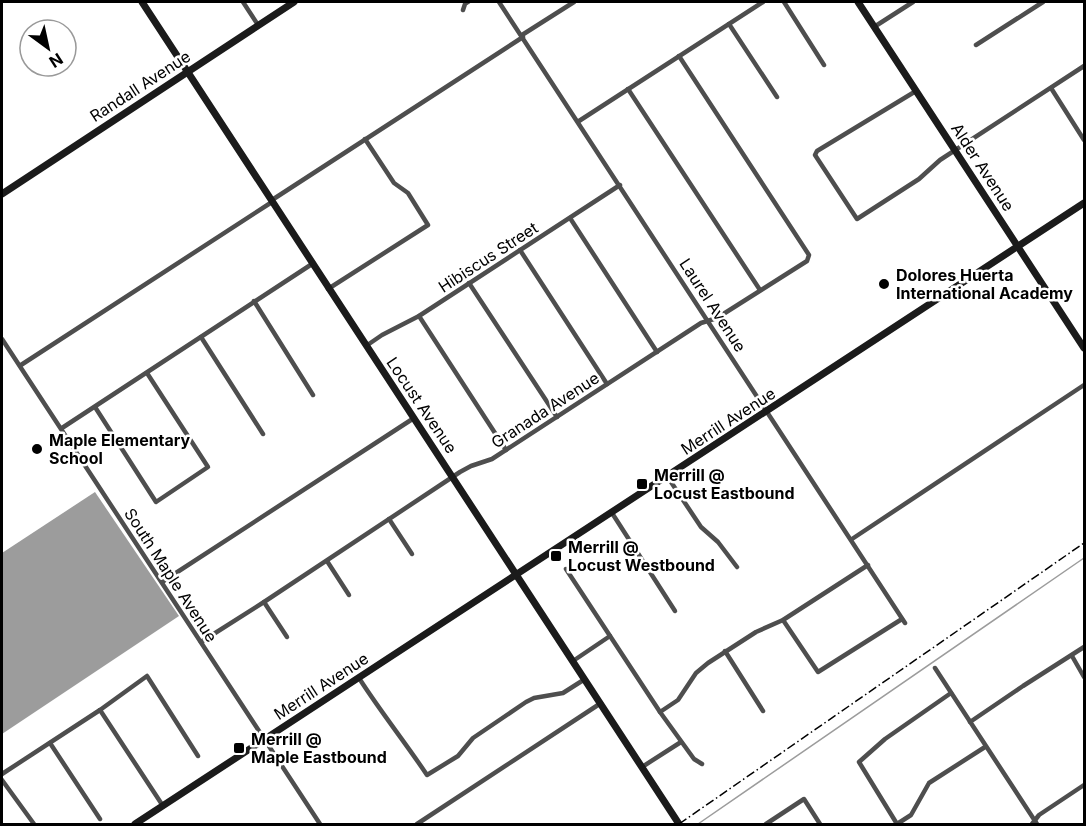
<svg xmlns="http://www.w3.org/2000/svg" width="1086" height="826" font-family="Inter,sans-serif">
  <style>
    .water { fill: #9c9c9c }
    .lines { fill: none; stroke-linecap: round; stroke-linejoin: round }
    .stream { stroke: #9c9c9c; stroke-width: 1.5 }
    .street { stroke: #4e4e4e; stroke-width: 4.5 }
    .secondary { stroke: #1b1b1b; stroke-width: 7 }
    .rail { stroke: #000; stroke-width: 1.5; stroke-dasharray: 9 3 1.5 3; stroke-linecap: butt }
    .poi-dot { fill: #000; stroke: #fff; stroke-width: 2 }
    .labels { text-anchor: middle; stroke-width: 5; stroke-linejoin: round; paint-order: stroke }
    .street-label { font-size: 16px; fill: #000; stroke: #fff }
    .poi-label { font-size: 16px; font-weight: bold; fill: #000; stroke: #fff; text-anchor: start }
  </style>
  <rect width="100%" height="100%" fill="#fff"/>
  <polygon class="water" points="95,492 179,616 2,734 2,553"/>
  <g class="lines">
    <polyline class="stream" points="698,824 1084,558"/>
    <g class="street">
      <polyline points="243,2 258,25"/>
      <polyline points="499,2 905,623"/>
      <polyline points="784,2 824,65"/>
      <polyline points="463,10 465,4 468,2"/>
      <polyline points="729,24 777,97"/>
      <polyline points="874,27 913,2"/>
      <polyline points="522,35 574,2"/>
      <polyline points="976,45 1043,2"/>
      <polyline points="1051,88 1084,140"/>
      <polyline points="628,89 760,290"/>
      <polyline points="916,91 817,151 815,155 857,219 919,179 940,160 1084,66"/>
      <polyline points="579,121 763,2"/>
      <polyline points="272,200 523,37"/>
      <polyline points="570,218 657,352"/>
      <polyline points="520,250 607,384"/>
      <polyline points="469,283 557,417"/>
      <polyline points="328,289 428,225 408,193 394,183 365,139"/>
      <polyline points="254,301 313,395"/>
      <polyline points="419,316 506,450"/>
      <polyline points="201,337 263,434"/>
      <polyline points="2,339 320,824"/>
      <polyline points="366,346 382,335 419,316 620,185"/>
      <polyline points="21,365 272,202"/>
      <polyline points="95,407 156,502 208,467 147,373"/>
      <polyline points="62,428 312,264"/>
      <polyline points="667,476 701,527 718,542 737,567"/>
      <polyline points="612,513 675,611"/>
      <polyline points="389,519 412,554"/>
      <polyline points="852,539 1084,385"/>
      <polyline points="327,561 349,595"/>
      <polyline points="566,569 660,712 694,759 702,764"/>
      <polyline points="162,582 414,418"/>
      <polyline points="264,602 287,637"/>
      <polyline points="783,620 818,672 902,619"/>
      <polyline points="201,642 264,602 460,472 471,466 492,459 701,323 717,318 807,261 809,255 679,56"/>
      <polyline points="725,651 763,711"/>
      <polyline points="1072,656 1084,677"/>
      <polyline points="573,661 610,636"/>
      <polyline points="935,668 1037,824"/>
      <path d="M359,678C380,711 405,742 427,775L458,756L473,738L526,702L534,698L563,693L585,679"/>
      <polyline points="100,710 163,806"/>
      <polyline points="660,712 678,700 696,673 708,663 756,632 783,620 868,565"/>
      <polyline points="970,722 1023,686 1084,647"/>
      <polyline points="50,743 100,819"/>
      <polyline points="642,767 681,742"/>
      <polyline points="2,774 100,710 147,676 198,756"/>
      <polyline points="2,780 34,824"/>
      <polyline points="417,824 601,703"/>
      <polyline points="766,824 804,799 820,824"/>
      <polyline points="897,824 859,762 885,739 951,693"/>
      <polyline points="897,824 911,815 929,783 985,747"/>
      <polyline points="1032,824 1039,815 1084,785"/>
    </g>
    <g class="secondary">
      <polyline points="142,2 679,824"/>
      <polyline points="858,2 1084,348"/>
      <polyline points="2,194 294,2"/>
      <polyline points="135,824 1084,203"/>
    </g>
    <polyline class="rail" points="679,824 1084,543"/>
  </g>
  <g class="poi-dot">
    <circle cx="884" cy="284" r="6"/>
    <circle cx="37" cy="449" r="6"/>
    <rect x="636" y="478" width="12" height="12" rx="3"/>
    <rect x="550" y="550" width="12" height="12" rx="3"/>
    <rect x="233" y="742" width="12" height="12" rx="3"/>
  </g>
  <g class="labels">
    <g class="street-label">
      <text transform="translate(140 86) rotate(-33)" y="6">Randall Avenue</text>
      <text transform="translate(983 167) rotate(57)" y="6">Alder Avenue</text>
      <text transform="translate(488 257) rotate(-33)" y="6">Hibiscus Street</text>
      <text transform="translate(713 305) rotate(57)" y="6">Laurel Avenue</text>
      <text transform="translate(422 405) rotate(56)" y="6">Locust Avenue</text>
      <text transform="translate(545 410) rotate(-33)" y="6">Granada Avenue</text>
      <text transform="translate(728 421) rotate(-33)" y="6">Merrill Avenue</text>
      <text transform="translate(171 575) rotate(57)" y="6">South Maple Avenue</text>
      <text transform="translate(321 686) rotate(-33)" y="6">Merrill Avenue</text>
    </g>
    <g class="poi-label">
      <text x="896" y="281">Dolores Huerta<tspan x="896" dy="18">International Academy</tspan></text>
      <text x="49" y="446">Maple Elementary<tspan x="49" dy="18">School</tspan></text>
      <text x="654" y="481">Merrill @<tspan x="654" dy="18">Locust Eastbound</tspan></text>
      <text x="568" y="553">Merrill @<tspan x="568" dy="18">Locust Westbound</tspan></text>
      <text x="251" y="745">Merrill @<tspan x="251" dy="18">Maple Eastbound</tspan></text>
    </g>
  </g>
  <rect width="1086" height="826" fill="none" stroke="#000000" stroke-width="6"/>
  <g transform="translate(48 48) rotate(147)"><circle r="28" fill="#ffffff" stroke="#999999" stroke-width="1.5"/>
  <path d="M0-4.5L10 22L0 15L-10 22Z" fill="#000000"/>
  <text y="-9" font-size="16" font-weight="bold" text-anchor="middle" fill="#000000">N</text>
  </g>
</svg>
